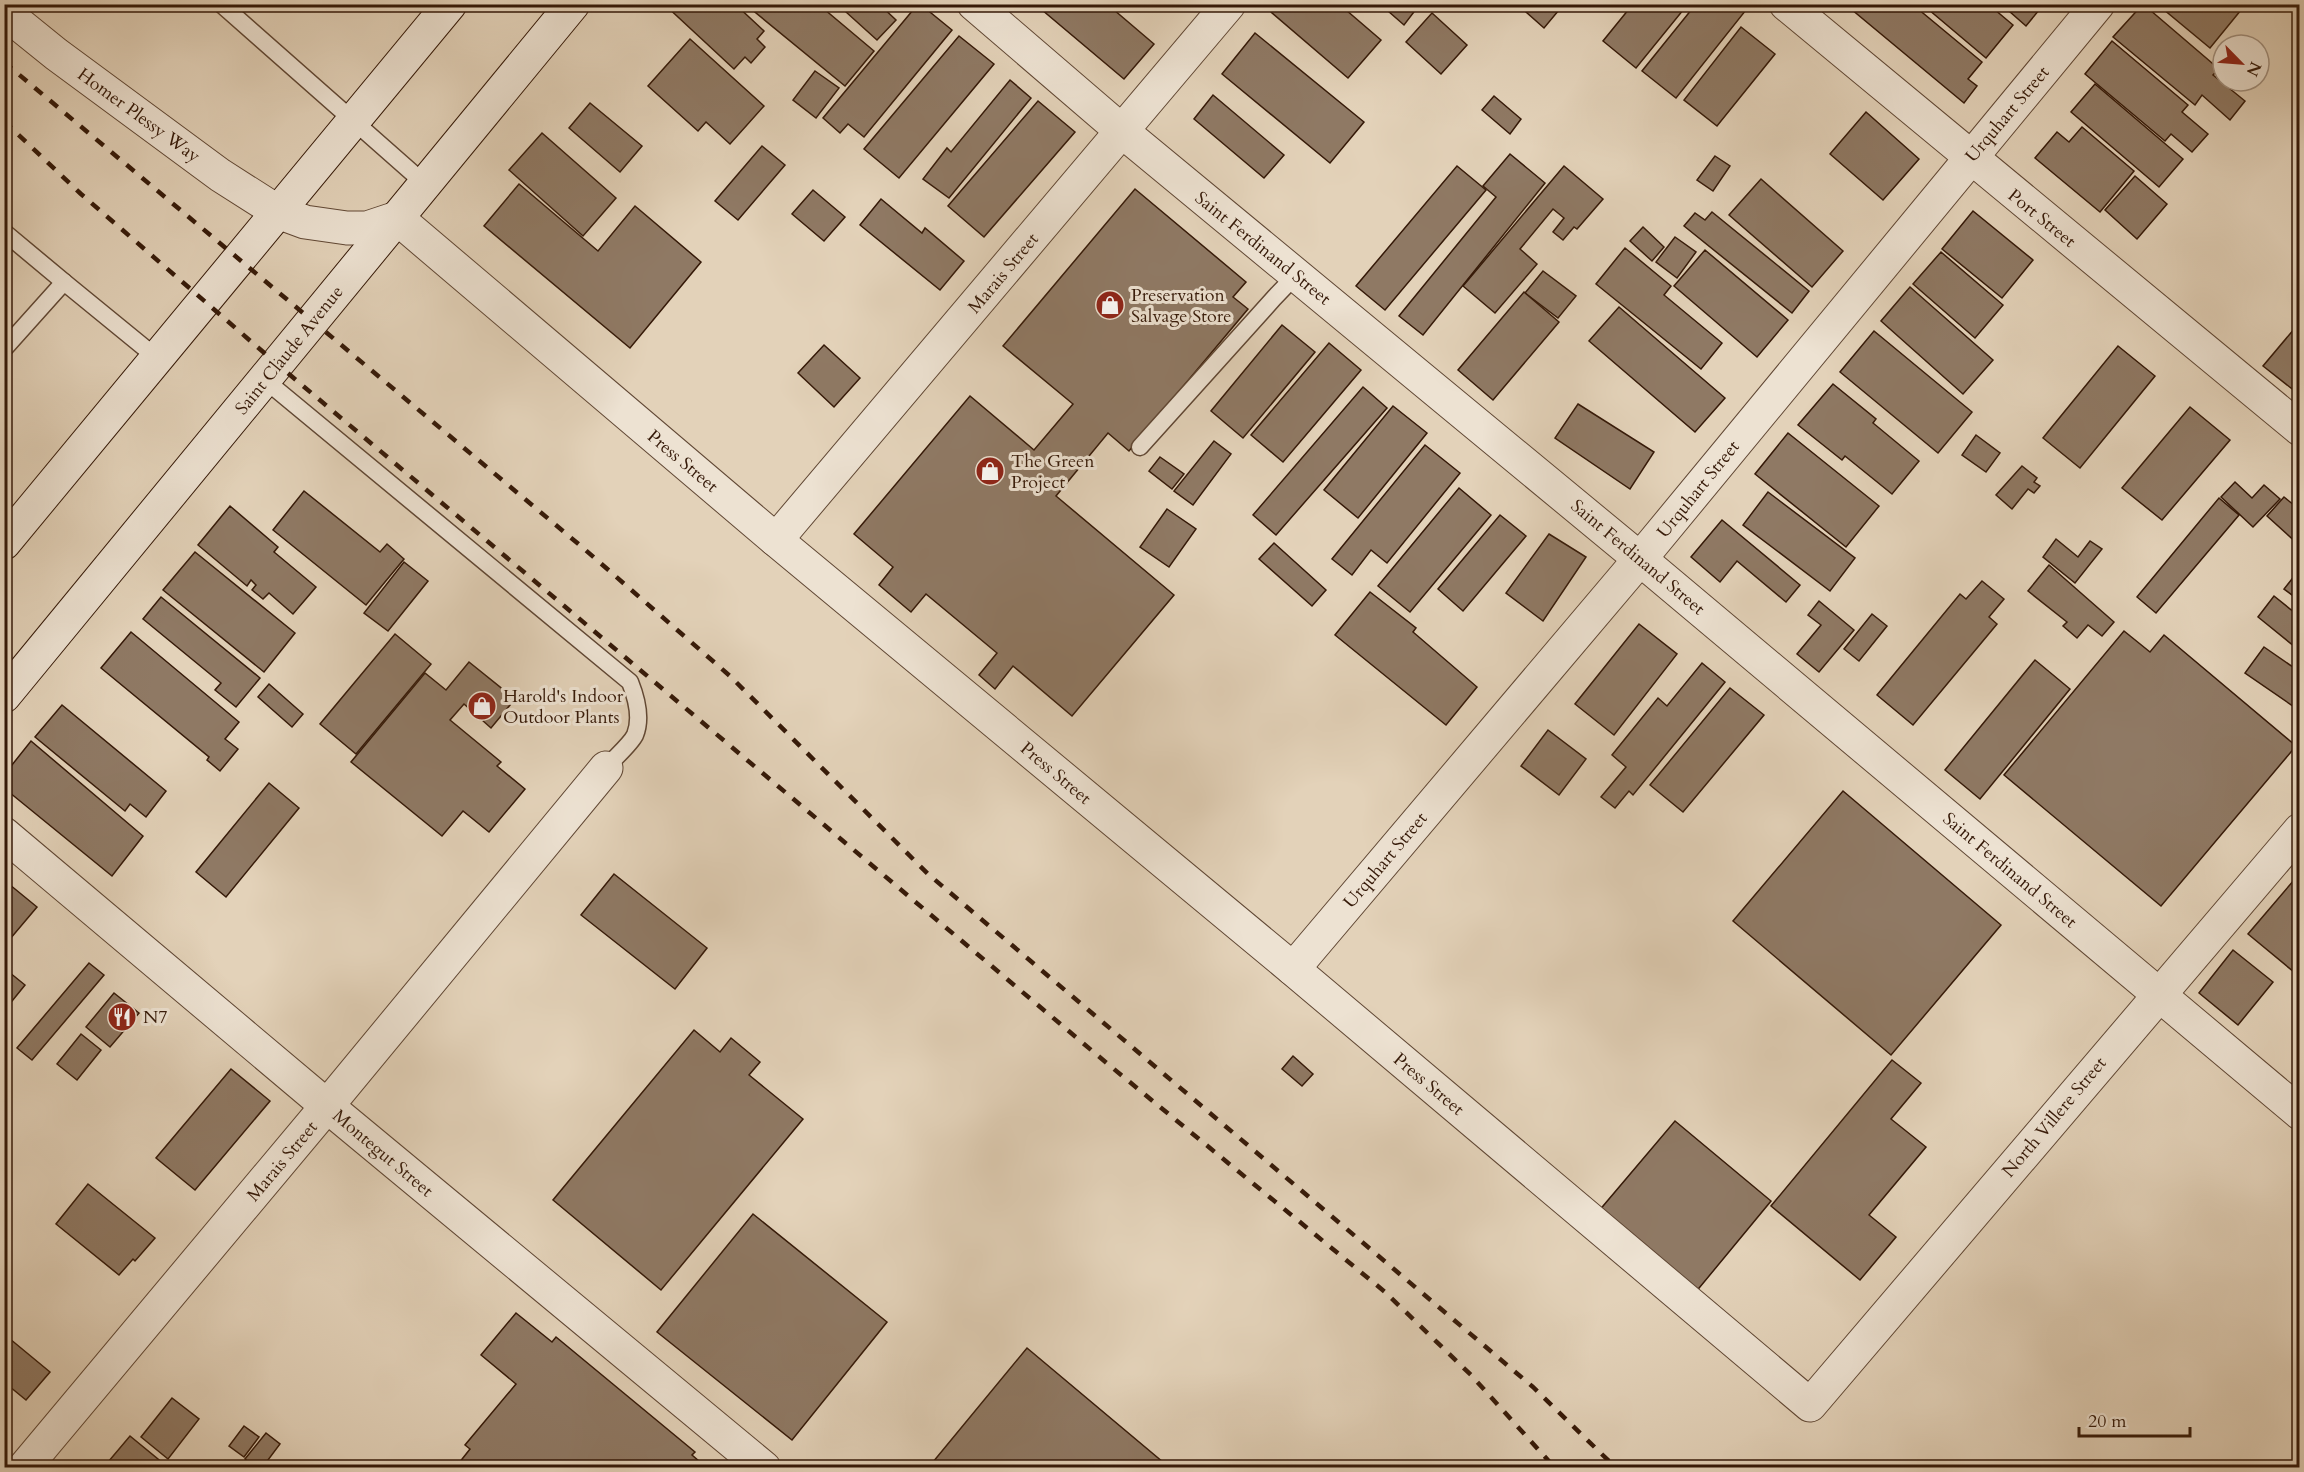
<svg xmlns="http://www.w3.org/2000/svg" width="2304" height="1472" font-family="Cardo,serif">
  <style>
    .building { fill: #8f7964; stroke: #351908; stroke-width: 1.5 }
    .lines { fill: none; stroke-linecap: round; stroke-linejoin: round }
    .lane-casing { stroke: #604734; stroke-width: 19 }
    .street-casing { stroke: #604734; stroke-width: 35 }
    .secondary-casing { stroke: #351908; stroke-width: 35 }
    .lane { stroke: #ede2d2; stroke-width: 16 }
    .street { stroke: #ede2d2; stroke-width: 33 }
    .secondary { stroke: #ede2d2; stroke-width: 33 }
    .rail { stroke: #351908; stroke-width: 4.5; stroke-dasharray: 10 10; stroke-linecap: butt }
    .labels { text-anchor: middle; stroke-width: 6; stroke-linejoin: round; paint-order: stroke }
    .street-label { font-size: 18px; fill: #351908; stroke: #ede2d2 }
    .poi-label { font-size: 18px; fill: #351908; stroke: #ede2d2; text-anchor: start }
  </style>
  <rect width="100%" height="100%" fill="#e3d2b9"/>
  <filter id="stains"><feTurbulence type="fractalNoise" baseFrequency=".00333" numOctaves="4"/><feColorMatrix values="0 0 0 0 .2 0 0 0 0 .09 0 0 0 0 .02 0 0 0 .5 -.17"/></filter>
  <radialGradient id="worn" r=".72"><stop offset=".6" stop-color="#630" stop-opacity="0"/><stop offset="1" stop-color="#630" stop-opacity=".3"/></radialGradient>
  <g class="building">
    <polygon points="664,4 735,4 764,31 757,39 765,47 751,63 745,57 734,69"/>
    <polygon points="745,4 818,4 874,51 845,86"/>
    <polygon points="853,4 879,4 896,20 877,40 846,12"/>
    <polygon points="918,4 920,4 952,30 864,137 848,124 840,133 823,118"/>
    <polygon points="1035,4 1107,4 1154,44 1124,79"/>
    <polygon points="1278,4 1339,4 1381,40 1348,78 1271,12"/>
    <polygon points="1380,4 1420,4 1404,25"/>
    <polygon points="1517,4 1564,4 1544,28"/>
    <polygon points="1633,4 1688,4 1636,68 1603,41"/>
    <polygon points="1696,4 1738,4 1746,10 1676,98 1642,71"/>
    <polygon points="1845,4 1912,4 1982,62 1968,79 1977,86 1964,103"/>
    <polygon points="1922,4 1988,4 2013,25 1986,58"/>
    <polygon points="2001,4 2044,4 2026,26"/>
    <polygon points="2143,4 2219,69 2213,75 2245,101 2230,120 2202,95 2195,105 2113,37"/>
    <polygon points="2157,4 2235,4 2241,10 2210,48"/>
    <polygon points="1432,13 1467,45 1441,74 1406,42"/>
    <polygon points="1741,27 1775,54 1717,126 1684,100"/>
    <polygon points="1255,33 1364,122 1330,163 1222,74"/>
    <polygon points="959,36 994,64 899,178 864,149"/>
    <polygon points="690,39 764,106 730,144 706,122 698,131 648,86"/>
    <polygon points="2112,41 2188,105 2182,112 2208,134 2192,152 2171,134 2165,141 2085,74"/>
    <polygon points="815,71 839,88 816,118 793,100"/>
    <polygon points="1010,80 1031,98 949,198 923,179 947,148 951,152"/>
    <polygon points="2095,84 2183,159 2159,187 2071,112"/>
    <polygon points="1213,95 1284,155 1264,178 1194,119"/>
    <polygon points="1494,96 1521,119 1510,134 1482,110"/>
    <polygon points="1038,101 1075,132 984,237 948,206"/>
    <polygon points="590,103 642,146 620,172 569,128"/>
    <polygon points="1866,112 1919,159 1883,200 1830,154"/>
    <polygon points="2082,127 2134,171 2100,212 2035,158 2057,132 2069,142"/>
    <polygon points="542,133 616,198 583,236 509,170"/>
    <polygon points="762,146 785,165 738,220 715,201"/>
    <polygon points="1510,154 1545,183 1423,335 1399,316 1496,197 1483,186"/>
    <polygon points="1715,156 1730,166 1713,191 1697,180"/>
    <polygon points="1457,166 1486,190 1385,310 1356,286"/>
    <polygon points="1564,166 1603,199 1577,229 1574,227 1563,240 1553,232 1564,218 1553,209 1520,249 1537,264 1495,313 1463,286"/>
    <polygon points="2135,176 2167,204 2137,239 2105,210"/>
    <polygon points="1761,179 1843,251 1812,287 1729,215"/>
    <polygon points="519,184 598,251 635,206 701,262 630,348 484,226"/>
    <polygon points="1135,189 1246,282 1233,297 1248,309 1129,451 1108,433 1056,496 1174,595 1072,716 1013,666 995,689 979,675 997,653 926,594 911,612 879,585 893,567 854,534 970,396 1034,450 1073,404 1003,346"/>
    <polygon points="813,190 845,217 824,241 792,214"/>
    <polygon points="881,199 922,233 925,228 964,261 940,290 860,225"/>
    <polygon points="1973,211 2033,260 2002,298 1942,249"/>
    <polygon points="1712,212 1809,291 1792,313 1684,226 1695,213 1705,220"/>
    <polygon points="1643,227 1664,247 1652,261 1630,241"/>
    <polygon points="1675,237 1696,252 1677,278 1656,262"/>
    <polygon points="1625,248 1671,286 1664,295 1722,343 1701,369 1596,284"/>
    <polygon points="1705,250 1788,320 1757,357 1674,286"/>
    <polygon points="1941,252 2003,305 1975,338 1913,284"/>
    <polygon points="1543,271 1576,296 1558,318 1525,293"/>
    <polygon points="1910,287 1993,360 1963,394 1881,321"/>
    <polygon points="1524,292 1559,322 1493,400 1458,370"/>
    <polygon points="1619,307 1725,398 1695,432 1589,341"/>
    <polygon points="2300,322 2300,388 2296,392 2263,366"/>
    <polygon points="1282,325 1315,352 1243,438 1211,411"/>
    <polygon points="1874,331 1972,412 1938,453 1840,372"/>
    <polygon points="1329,343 1361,370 1283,462 1251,435"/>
    <polygon points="824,345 860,378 834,407 798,373"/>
    <polygon points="2118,346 2155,376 2080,468 2043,438"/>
    <polygon points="1833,384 1876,419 1873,423 1919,461 1892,494 1845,456 1842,460 1798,425"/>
    <polygon points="1363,387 1387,408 1276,535 1253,515"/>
    <polygon points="1578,404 1654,452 1630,489 1555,438"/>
    <polygon points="1393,406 1427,433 1358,518 1324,490"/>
    <polygon points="2190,407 2230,440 2162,520 2122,488"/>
    <polygon points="1788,433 1879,506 1846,547 1755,474"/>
    <polygon points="1976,435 2000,453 1986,472 1962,455"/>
    <polygon points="1214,441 1231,454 1193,505 1174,491"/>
    <polygon points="1425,445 1460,473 1387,563 1371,550 1352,575 1332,559"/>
    <polygon points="1160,457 1184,474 1172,489 1149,471"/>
    <polygon points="2022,466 2037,478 2034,482 2040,486 2034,493 2028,489 2012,509 1996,495"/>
    <polygon points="2235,482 2252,498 2264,485 2280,499 2253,527 2221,497"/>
    <polygon points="1459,488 1491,515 1410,612 1378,586"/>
    <polygon points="304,491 380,552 387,544 404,559 366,605 273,530"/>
    <polygon points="1768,492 1855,558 1830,591 1743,525"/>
    <polygon points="2284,497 2300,510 2299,545 2267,516"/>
    <polygon points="2219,498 2239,515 2156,613 2137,597"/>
    <polygon points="230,506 278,547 274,552 316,587 293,614 269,593 263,599 252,590 256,585 251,580 247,586 198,545"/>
    <polygon points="1167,509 1196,529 1169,567 1140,547"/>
    <polygon points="1500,515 1526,536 1463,611 1438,589"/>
    <polygon points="1722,520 1800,585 1786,602 1737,561 1720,582 1691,557"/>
    <polygon points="1549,534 1586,557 1543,621 1506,593"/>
    <polygon points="2056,539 2078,557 2090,541 2102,549 2075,583 2043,557"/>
    <polygon points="1274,543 1326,590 1312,606 1259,559"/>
    <polygon points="195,552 295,633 264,672 163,590"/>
    <polygon points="404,562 428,581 388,631 364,613"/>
    <polygon points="2049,565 2114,622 2102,636 2088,625 2077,638 2063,626 2067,622 2028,591"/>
    <polygon points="2300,569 2300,601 2284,589"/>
    <polygon points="1982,581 2004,599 1989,617 1997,624 1913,725 1877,695 1960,594 1966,599"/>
    <polygon points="1370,592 1416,628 1413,632 1477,687 1446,725 1335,635"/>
    <polygon points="2274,596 2300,617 2300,651 2258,617"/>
    <polygon points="161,597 260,678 236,707 215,690 221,683 143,619"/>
    <polygon points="1819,601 1854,630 1819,672 1797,654 1821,625 1808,615"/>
    <polygon points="1872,614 1887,626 1859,661 1844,649"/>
    <polygon points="1639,624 1677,654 1614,735 1575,704"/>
    <polygon points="2124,631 2150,652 2164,635 2296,746 2161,906 2004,775"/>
    <polygon points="131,632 239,722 225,739 238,749 220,771 207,760 209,757 101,668"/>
    <polygon points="395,634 431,664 356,754 320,724"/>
    <polygon points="2264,647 2300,672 2300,711 2245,673"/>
    <polygon points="2035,660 2070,689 1980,799 1945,770"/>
    <polygon points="469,662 515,699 491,728 464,704 450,720 501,762 497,766 525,789 489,832 463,811 442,836 351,762 425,673 446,690"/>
    <polygon points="1702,663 1725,682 1633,795 1629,791 1615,808 1601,797 1626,767 1612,755 1658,698 1667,706"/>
    <polygon points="269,684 303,714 292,727 258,697"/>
    <polygon points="1730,688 1764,715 1683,812 1650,785"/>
    <polygon points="62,705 166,791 146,817 130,804 125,811 35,737"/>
    <polygon points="1548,730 1586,759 1559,795 1521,766"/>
    <polygon points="31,741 143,836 112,876 4,788 4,775"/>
    <polygon points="269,783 299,808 226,897 196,872"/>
    <polygon points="1843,791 2001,925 1891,1055 1733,921"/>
    <polygon points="2300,873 2300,977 2248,934"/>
    <polygon points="614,874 707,948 675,989 581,915"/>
    <polygon points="4,880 37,907 5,945 4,944"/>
    <polygon points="2233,950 2273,982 2238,1025 2199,993"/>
    <polygon points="89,963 104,975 32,1060 17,1048"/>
    <polygon points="4,968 25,985 4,1011"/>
    <polygon points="114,993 139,1013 110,1047 86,1027"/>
    <polygon points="694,1030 720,1052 731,1038 760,1062 749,1075 803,1119 661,1290 553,1200"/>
    <polygon points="81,1034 101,1050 77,1080 57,1064"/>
    <polygon points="1293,1056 1313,1074 1302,1086 1282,1069"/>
    <polygon points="1892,1060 1921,1083 1891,1119 1926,1147 1869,1215 1896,1237 1860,1280 1771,1206"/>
    <polygon points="231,1069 270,1101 195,1190 156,1158"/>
    <polygon points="1675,1121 1771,1201 1695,1293 1598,1212"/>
    <polygon points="88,1184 155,1238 135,1261 133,1259 119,1275 56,1224"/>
    <polygon points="753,1214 887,1322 792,1440 657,1332"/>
    <polygon points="516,1313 552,1342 556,1337 695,1452 692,1455 707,1468 455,1468 470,1449 465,1445 516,1384 481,1355"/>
    <polygon points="4,1334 50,1372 26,1400 4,1382"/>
    <polygon points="1027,1348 1170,1468 928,1468"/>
    <polygon points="172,1398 199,1419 168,1459 141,1437"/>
    <polygon points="244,1426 259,1437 244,1457 229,1446"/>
    <polygon points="266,1433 280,1444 262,1468 256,1468 245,1459"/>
    <polygon points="130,1436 164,1464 162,1468 103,1468"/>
  </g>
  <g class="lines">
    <g class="lane-casing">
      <g id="lane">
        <polyline points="221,4 425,184"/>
        <polyline points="4,232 64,282"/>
        <polyline points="4,349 64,282 157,358"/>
        <path d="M265,380L630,682C636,697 642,718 635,735C630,745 613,759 606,768"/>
        <polyline points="1140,447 1274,298 1296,275"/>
      </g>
    </g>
    <g class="street-casing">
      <g id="street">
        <polyline points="974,4 1123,132 1640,559 2300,1113"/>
        <polyline points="1786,4 2300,429"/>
        <polyline points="4,12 56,54 220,175 278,212 305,222 347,228 367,228 397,218 776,540 1293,969 1810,1405 2300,830"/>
        <polyline points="776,540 1229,4"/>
        <polyline points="4,834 327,1106 764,1468"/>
        <polyline points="1293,969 1640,559 2098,4"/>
        <polyline points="24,1468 327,1106 606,768"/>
      </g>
    </g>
    <g class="secondary-casing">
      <g id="secondary">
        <polyline points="4,543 450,4"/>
        <polyline points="4,696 573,4"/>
      </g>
    </g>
    <use href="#lane" class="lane"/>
    <use href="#street" class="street"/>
    <use href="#secondary" class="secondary"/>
    <g class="rail">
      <polyline points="4,62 582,547 730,676 928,874 1533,1387 1616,1468"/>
      <polyline points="4,121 81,194 277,364 1109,1065 1385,1292 1471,1375 1555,1468"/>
    </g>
  </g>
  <defs>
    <g id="shop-disc" transform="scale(1.5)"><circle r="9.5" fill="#8f2418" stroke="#ede2d2"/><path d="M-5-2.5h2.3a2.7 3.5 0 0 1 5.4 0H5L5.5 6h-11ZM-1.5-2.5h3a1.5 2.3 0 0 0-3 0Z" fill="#fff"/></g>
    <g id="restaurant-disc" transform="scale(1.5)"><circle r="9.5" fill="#8f2418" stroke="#ede2d2"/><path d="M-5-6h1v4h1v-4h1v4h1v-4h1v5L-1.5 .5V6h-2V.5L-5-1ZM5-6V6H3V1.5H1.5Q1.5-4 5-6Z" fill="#fff"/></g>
  </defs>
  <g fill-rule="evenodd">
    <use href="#shop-disc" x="1110" y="305"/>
    <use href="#shop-disc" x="990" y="471"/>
    <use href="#shop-disc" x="482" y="706"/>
    <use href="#restaurant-disc" x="122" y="1017"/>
  </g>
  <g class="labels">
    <g class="street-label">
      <text transform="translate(2007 114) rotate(-50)" y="6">Urquhart Street</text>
      <text transform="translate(139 115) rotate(36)" y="6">Homer Plessy Way</text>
      <text transform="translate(2042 218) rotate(39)" y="6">Port Street</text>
      <text transform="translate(1263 248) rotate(39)" y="6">Saint Ferdinand Street</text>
      <text transform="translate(1003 273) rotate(-50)" y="6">Marais Street</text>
      <text transform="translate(289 350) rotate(-51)" y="6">Saint Claude Avenue</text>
      <text transform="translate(683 461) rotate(40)" y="6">Press Street</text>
      <text transform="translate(1698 489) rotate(-51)" y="6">Urquhart Street</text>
      <text transform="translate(1638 557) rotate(40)" y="6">Saint Ferdinand Street</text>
      <text transform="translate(1056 773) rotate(40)" y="6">Press Street</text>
      <text transform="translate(1385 860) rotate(-50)" y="6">Urquhart Street</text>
      <text transform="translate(2010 870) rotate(40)" y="6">Saint Ferdinand Street</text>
      <text transform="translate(1429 1084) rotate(40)" y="6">Press Street</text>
      <text transform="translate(2054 1117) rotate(-50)" y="6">North Villere Street</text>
      <text transform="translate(383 1153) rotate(40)" y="6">Montegut Street</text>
      <text transform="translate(282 1161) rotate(-50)" y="6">Marais Street</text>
    </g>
    <g class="poi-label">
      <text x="1131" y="301">Preservation<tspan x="1131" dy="21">Salvage Store</tspan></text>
      <text x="1011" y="467">The Green<tspan x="1011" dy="21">Project</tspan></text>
      <text x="503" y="702">Harold's Indoor<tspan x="503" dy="21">Outdoor Plants</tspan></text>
      <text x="143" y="1023">N7</text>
    </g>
  </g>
  <rect width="2304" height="1472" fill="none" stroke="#e3d2b9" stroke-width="24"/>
  <rect x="6" y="6" width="2292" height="1460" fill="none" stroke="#351908" stroke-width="3"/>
  <rect x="12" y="12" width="2280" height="1448" fill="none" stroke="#351908" stroke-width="1.5"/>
  <g transform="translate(2241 63) rotate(115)"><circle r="28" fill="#ede2d2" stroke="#a39281" stroke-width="1.5"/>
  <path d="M0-4.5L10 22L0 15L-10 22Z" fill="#8f2418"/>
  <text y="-9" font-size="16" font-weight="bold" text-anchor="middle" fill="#351908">N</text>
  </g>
  <path d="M2079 1427v9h111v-9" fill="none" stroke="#351908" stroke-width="3"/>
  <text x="2088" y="1427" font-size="18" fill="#351908" stroke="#ede2d2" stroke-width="4.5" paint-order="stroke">20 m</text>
  <rect width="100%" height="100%" filter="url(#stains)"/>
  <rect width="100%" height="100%" fill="url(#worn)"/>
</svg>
